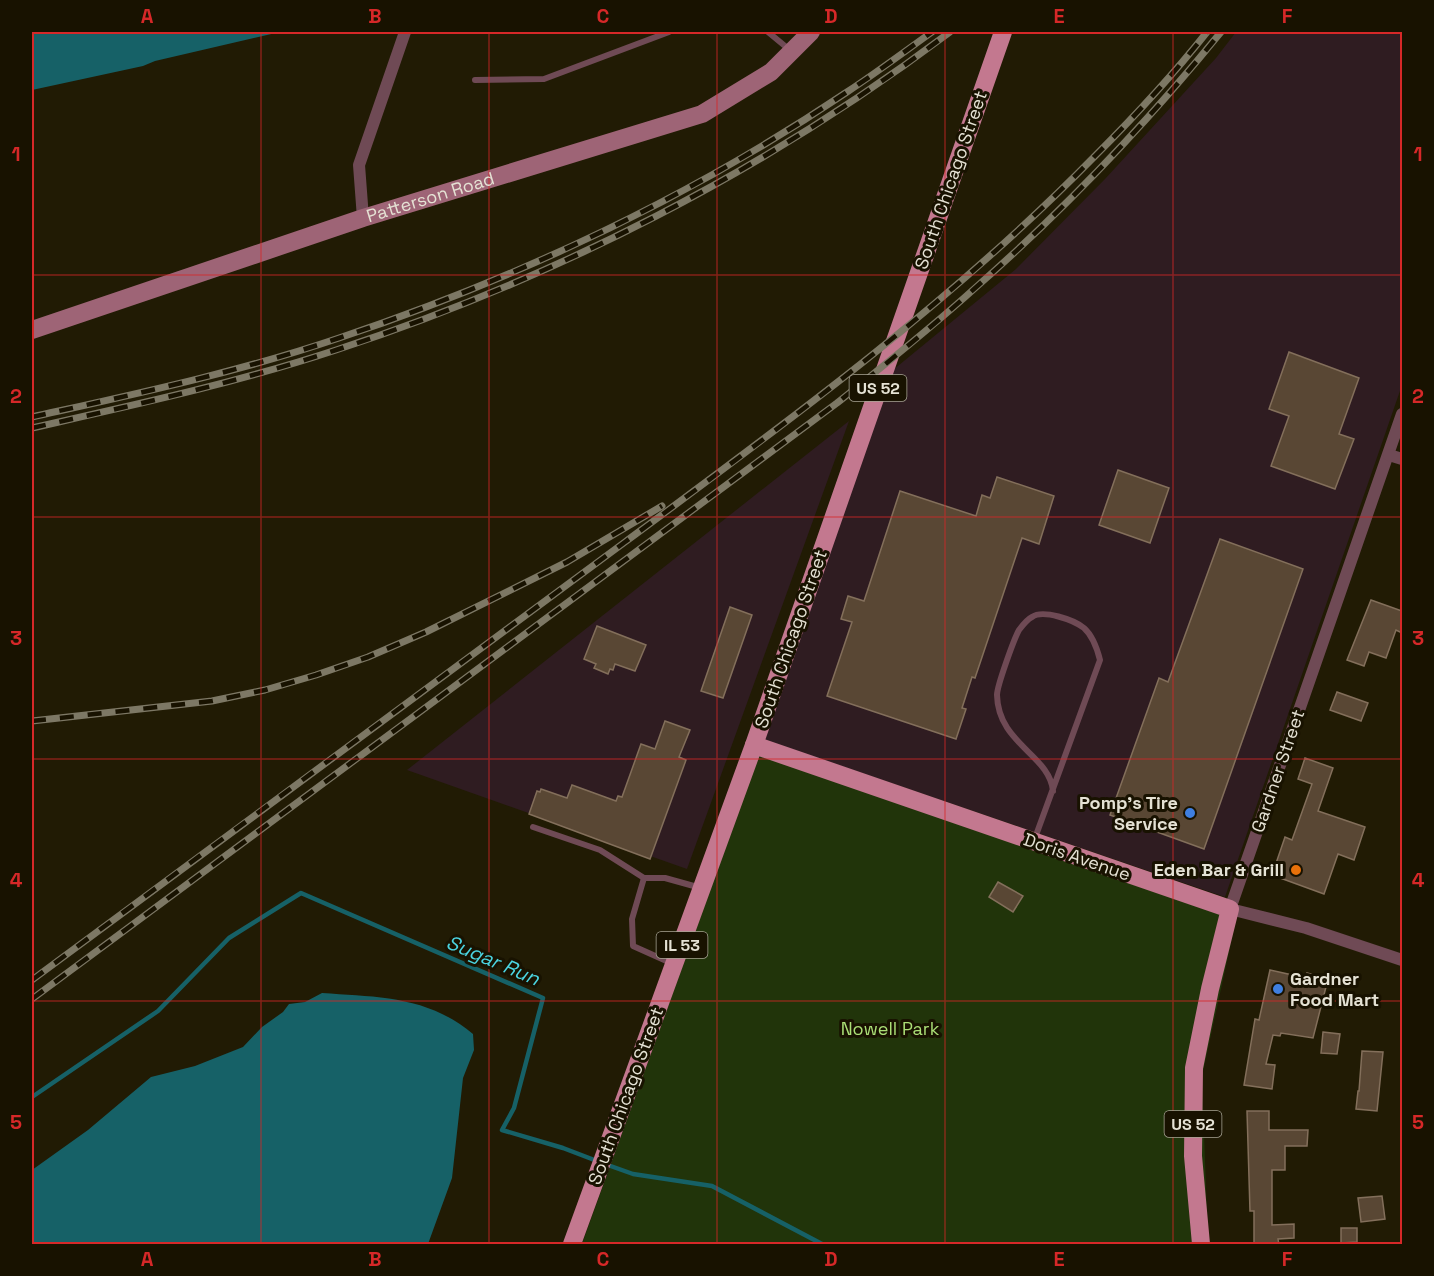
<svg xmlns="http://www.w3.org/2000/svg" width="1434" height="1276" font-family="'Space Grotesk',sans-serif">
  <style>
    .industrial { fill: #2f1c21 }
    .green { fill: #21340a }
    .water { fill: #166167 }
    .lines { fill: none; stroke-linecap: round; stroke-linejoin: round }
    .stream { stroke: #166167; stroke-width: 4.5 }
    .building { fill: #594734; stroke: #836f5b; stroke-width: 1.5 }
    .lane { stroke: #6f4a55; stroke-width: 6 }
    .street { stroke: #6f4a55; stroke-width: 12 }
    .secondary { stroke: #9e6476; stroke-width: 18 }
    .primary { stroke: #c3788f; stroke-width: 18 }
    .rail-casing { stroke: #7d7865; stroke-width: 7 }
    .rail { stroke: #181200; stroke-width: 4.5; stroke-dasharray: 14; stroke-linecap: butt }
    .grid { fill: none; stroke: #d62828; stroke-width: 1.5; stroke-opacity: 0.55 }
    .shop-dot { fill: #3f7fe0; stroke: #181200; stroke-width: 2 }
    .food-dot { fill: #e8710a; stroke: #181200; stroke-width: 2 }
    .labels { text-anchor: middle; stroke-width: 6; stroke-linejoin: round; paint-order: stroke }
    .shield { fill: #181200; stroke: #a8a494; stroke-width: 1.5 }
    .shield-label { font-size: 16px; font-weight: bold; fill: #e5e2d4 }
    .street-label { font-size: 18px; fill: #e5e2d4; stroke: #181200 }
    .poi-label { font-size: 18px; font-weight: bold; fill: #e5e2d4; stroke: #181200; text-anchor: end }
    .park-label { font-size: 18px; fill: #abdf76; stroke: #181200 }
    .water-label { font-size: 20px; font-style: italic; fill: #4bd4e0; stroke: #181200 }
    .neatline { fill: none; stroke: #d62828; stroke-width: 2 }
    .grid-label { font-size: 20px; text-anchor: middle; font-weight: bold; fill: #d62828 }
  </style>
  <rect width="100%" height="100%" fill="#211b04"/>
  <g class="industrial">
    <polygon points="1236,32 1402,32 1402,385 1225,897 765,740 893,370 1016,269 1105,179 1216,58"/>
    <polygon points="849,421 687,869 407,770"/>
  </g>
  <polygon class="green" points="759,755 1236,920 1202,1076 1208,1244 582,1244"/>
  <g class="water">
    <polygon points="37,32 280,32 155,61 143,66 32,90 32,33"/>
    <path d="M322,993C378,997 428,996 473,1034L474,1050L463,1078L452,1178L428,1244H32V1170L88,1130L151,1077L195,1066L243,1047L262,1027L283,1012L289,1004L305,1002Z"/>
  </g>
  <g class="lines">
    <g class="stream">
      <polyline points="32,1097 158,1011 229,938 301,893 543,998 514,1108 502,1130 563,1148 597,1161"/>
      <polyline points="605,1164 633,1174 712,1186 822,1244"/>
    </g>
  </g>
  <g class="building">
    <polygon points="1289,352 1359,378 1339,434 1354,439 1335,489 1271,466 1289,416 1269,409"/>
    <polygon points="1118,470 1169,488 1150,543 1099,525"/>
    <polygon points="997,477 1054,496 1039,544 1022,538 975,678 972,677 962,708 966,709 956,739 827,696 852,622 841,619 848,596 864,601 900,491 976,516 982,495 990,498"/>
    <polygon points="1220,539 1303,569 1204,849 1110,815 1159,678 1168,682"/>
    <polygon points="1371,600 1402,611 1402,633 1396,630 1386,658 1369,652 1364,666 1347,660"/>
    <polygon points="730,607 752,615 723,698 701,691"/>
    <polygon points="597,626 646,645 635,671 615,664 613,670 610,669 608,674 594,668 596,664 584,659"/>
    <polygon points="1337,692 1368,703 1361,721 1330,710"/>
    <polygon points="665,721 690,730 679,757 686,760 650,859 529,814 537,791 540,792 541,789 567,798 572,785 616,801 618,796 622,797 641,744 655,749"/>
    <polygon points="1305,758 1333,768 1318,811 1365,827 1354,860 1338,854 1324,894 1272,875 1285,837 1292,840 1312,784 1298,779"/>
    <polygon points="998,882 1023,896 1013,912 989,897"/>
    <polygon points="1270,970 1306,978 1307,973 1328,979 1313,1038 1281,1033 1280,1036 1273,1035 1266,1064 1275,1065 1272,1089 1244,1085 1255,1019 1259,1020"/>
    <polygon points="1323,1032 1340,1034 1337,1054 1321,1053"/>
    <polygon points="1362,1051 1383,1052 1377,1111 1356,1109 1358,1091 1359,1091"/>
    <polygon points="1247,1111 1269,1111 1269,1130 1308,1130 1307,1146 1285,1146 1285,1170 1272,1170 1272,1225 1294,1224 1294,1238 1278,1239 1279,1245 1254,1245 1254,1211 1250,1211"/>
    <polygon points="1382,1196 1385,1219 1361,1222 1358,1198"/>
    <polygon points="1341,1228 1357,1228 1357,1242 1341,1243"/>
  </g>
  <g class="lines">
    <g class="lane">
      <polyline points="768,32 791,51"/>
      <polyline points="475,80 544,79 669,32"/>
      <polyline points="533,827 600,850 644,878"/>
      <path d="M1035,838L1100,660C1097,648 1093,636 1084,628C1074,620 1043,609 1032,617C1028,619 1022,626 1019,630C1014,639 997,686 997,695C998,744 1050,755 1053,791"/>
      <polyline points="671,963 633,946 632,919 644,878 665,878 701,888"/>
    </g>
    <g class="street">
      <polyline points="363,218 359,165 405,32"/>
      <polyline points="1402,414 1230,909 1306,928 1402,960"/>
      <polyline points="1389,455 1402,459"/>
    </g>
    <path class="secondary" id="s1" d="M32,330L363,218L702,114L771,72L811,32"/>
    <g class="primary">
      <polyline points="754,745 1230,909 1210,989 1194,1068 1193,1156 1201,1244"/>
      <polyline points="572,1244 754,745 1003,32"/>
    </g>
    <g class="rail-casing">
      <g id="rail">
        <path d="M32,417C135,394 239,372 339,338C518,278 691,197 847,92C876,73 904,52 932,32"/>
        <path d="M32,428C134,405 236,383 336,350C556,278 765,171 950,32"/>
        <polyline points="32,721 212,701 265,690 316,675 368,657 426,632 567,562 662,506"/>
        <path d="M32,980C229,834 427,688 625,542C789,421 953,301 1095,156C1134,117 1173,75 1207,32"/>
        <path d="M32,999L837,403C883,366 930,329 974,289C1064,210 1146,124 1221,32"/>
      </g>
    </g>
    <use href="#rail" class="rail"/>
  </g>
  <path class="grid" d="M261,32V1244M489,32V1244M717,32V1244M945,32V1244M1173,32V1244M32,275H1402M32,517H1402M32,759H1402M32,1001H1402"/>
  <g class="shop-dot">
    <circle cx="1190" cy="813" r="6"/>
    <circle cx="1278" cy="989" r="6"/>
  </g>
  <circle class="food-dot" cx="1296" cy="870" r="6"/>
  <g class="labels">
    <g class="shield">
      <rect x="849.5" y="375" width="57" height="26" rx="4.5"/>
      <rect x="656.5" y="932" width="51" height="26" rx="4.5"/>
      <rect x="1164.5" y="1111" width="57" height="26" rx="4.5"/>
    </g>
    <g class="shield-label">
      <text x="878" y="394">US 52</text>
      <text x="682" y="951">IL 53</text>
      <text x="1193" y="1130">US 52</text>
    </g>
    <g class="street-label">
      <text transform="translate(951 180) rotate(-71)" y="6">South Chicago Street</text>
      <text dy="6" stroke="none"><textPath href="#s1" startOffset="420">Patterson Road</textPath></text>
      <text transform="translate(791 639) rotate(-71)" y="6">South Chicago Street</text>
      <text transform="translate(1278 771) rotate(-71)" y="6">Gardner Street</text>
      <text transform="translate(1077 857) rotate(19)" y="6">Doris Avenue</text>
      <text transform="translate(626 1096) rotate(-70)" y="6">South Chicago Street</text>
    </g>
    <g class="poi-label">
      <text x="1178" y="809">Pomp's Tire<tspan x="1178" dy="21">Service</tspan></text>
      <text x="1284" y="876">Eden Bar &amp; Grill</text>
      <text x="1290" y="985" text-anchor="start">Gardner<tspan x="1290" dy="21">Food Mart</tspan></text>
    </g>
    <g class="park-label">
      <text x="890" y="1035">Nowell Park</text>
    </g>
    <g class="water-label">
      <text transform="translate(493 960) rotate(23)" y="7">Sugar Run</text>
    </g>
  </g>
  <rect width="1434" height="1276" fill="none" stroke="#181200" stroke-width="66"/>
  <rect x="33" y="33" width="1368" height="1210" class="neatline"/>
  <g class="grid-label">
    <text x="147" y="23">A</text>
    <text x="375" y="23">B</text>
    <text x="603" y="23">C</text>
    <text x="831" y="23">D</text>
    <text x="1059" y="23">E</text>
    <text x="1287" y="23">F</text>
    <text x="16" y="161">1</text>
    <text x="1418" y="161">1</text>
    <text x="16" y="403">2</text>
    <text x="1418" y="403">2</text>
    <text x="16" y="645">3</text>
    <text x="1418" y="645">3</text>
    <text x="16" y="887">4</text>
    <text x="1418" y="887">4</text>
    <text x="16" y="1129">5</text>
    <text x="1418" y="1129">5</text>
    <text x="147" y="1266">A</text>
    <text x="375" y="1266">B</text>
    <text x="603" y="1266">C</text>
    <text x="831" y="1266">D</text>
    <text x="1059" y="1266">E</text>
    <text x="1287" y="1266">F</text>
  </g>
</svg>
